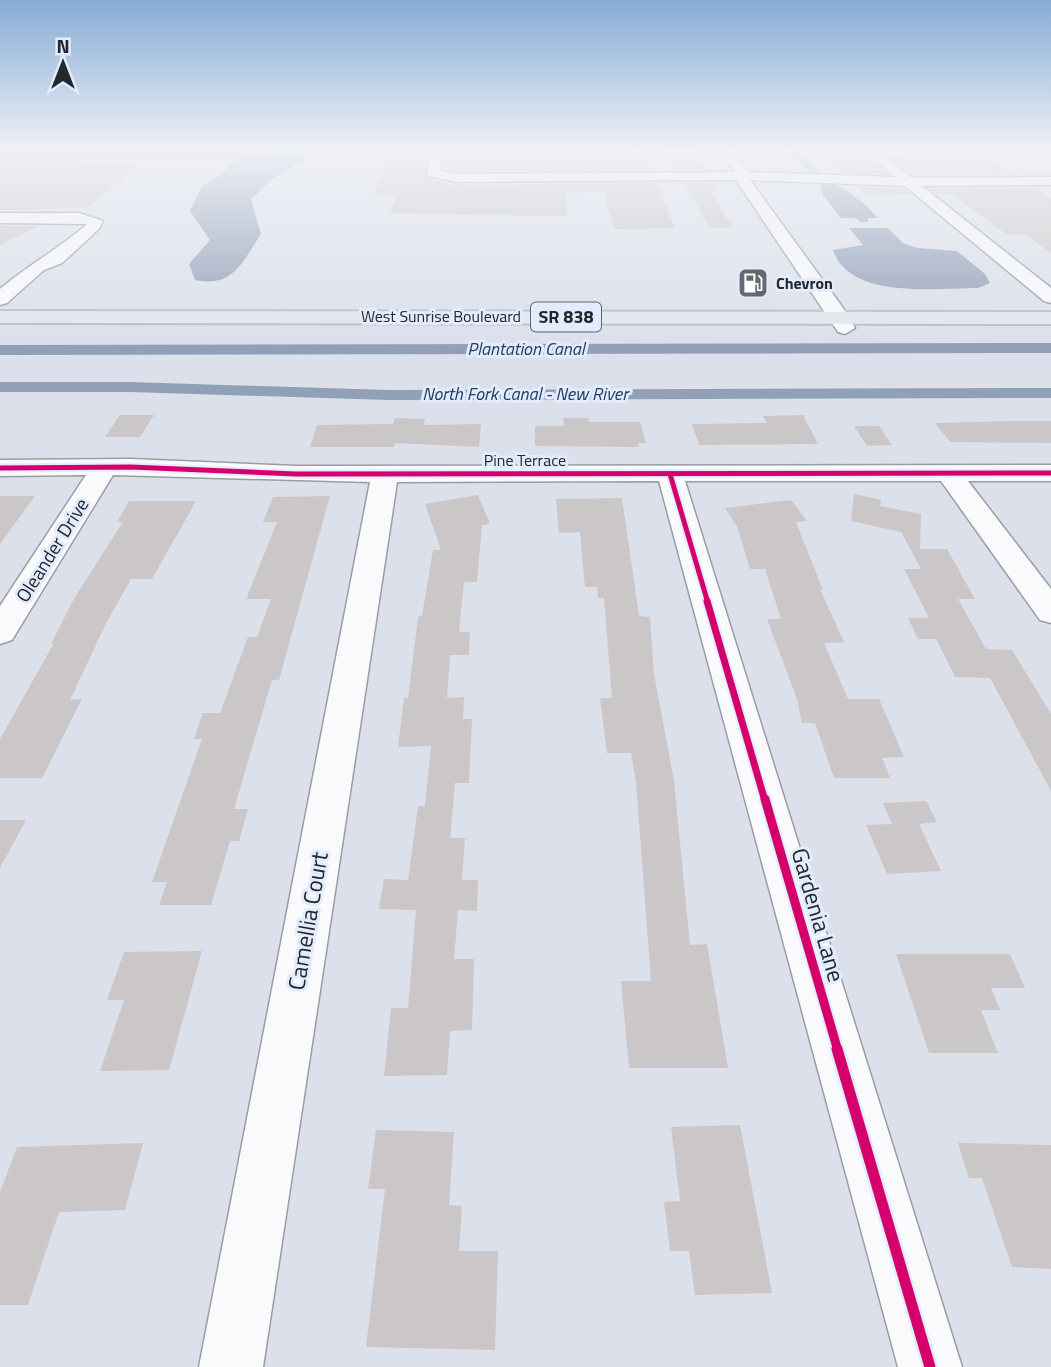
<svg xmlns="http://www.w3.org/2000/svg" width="1051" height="1367" font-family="'Titillium Web',sans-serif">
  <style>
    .water { fill: #92a0b7 }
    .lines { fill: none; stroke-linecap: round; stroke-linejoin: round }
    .canal { fill: #92a0b7; fill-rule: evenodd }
    .building { fill: #cbc7c8 }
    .minor-casing { stroke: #9a9da5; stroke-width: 3 }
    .highway-casing { stroke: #babdc2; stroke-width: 4 }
    .minor { fill: #fafafc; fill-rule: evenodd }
    .highway { fill: #e2e6ed; fill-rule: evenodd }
    .cycleway-far3-casing { stroke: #e2ecfd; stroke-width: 9 }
    .cycleway-far2-casing { stroke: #e2ecfd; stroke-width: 11 }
    .cycleway-far1-casing { stroke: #e2ecfd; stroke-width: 13 }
    .cycleway-casing { stroke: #e2ecfd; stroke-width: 16 }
    .cycleway-far3 { stroke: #d6006c; stroke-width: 5 }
    .cycleway-far2 { stroke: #d6006c; stroke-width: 7 }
    .cycleway-far1 { stroke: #d6006c; stroke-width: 9 }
    .cycleway { stroke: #d6006c; stroke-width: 11 }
    .labels { text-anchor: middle; stroke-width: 6; stroke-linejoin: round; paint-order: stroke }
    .far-poi-label { font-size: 16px; font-weight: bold; fill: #24282e; stroke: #e2ecfd; text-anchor: start }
    .far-street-label { font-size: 16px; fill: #24282e; stroke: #e2ecfd }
    .shield { fill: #e2ecfd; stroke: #5d636c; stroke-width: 2 }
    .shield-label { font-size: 18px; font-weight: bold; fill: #24282e }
    .far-water-label { font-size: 18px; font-style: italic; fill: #243c66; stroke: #e2ecfd }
    .street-label { font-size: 19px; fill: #24282e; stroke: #e2ecfd }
    .near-street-label { font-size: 23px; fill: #24282e; stroke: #e2ecfd }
  </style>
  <rect width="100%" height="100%" fill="#dbe0ea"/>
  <g class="water">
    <path d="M306,153L307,159L273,178L251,199L261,234C242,262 234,288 195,280L189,264L210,240L190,211L202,186L216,178L243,154Z"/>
    <path d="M820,182C842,182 864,203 878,218H841L823,195Z"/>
    <path d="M849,228H888L903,243L917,248L957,251L985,274L990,283L978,288C937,288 849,300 833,250L863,245Z"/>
  </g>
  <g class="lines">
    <g class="canal">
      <polygon points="786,149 796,149 868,218 868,222 860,222"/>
      <polygon points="0,153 238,153 243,156 238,159 0,159"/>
      <polygon points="1051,343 1051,353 0,355 0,345"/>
      <polygon points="0,382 130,382 388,390 1051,388 1051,398 388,400 130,392 0,392"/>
    </g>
  </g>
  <g class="building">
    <polygon points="692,150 706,170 676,170 665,151"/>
    <polygon points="642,151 650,170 455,171 442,168 445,153"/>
    <polygon points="428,153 425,176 454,185 656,183 675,228 614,229 604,192 565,193 567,216 390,213 396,196 374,196 389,154"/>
    <polygon points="832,155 866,156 888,174 843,173 827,158 834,158"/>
    <polygon points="985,157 1014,175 913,175 890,158"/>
    <polygon points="144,162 86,208 0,210 0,163"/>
    <polygon points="684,183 715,183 721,190 710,191 733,228 710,228"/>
    <polygon points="858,187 904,189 911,194 866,195"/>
    <polygon points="1035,188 1051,198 1051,253 1025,234 1006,234 952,194 937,194 929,189"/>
    <polygon points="0,226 38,226 0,245"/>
    <polygon points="120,415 154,415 140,437 105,437"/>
    <polygon points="803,415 818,444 699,445 692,424 767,423 763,416"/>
    <polygon points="395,418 425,419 424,425 481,424 479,447 395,443 394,447 310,447 317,425 393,424"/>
    <polygon points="563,418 588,418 589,422 640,422 646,443 638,443 639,447 535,446 535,426 564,426"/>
    <polygon points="1014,421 1051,421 1051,443 950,442 935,423"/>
    <polygon points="854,426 879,426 892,445 867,446"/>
    <polygon points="854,494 881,500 880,506 921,514 920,549 947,549 975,599 958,599 986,649 1012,650 1051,714 1051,791 990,678 955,677 936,639 918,639 908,618 929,618 904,569 921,569 901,532 851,521"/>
    <polygon points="478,495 490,524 482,525 477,582 464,582 459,632 470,632 469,655 450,655 447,698 464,697 463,719 472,719 469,783 455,783 450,838 465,838 462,880 478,880 477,911 458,910 454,959 474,959 472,1030 450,1031 447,1075 384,1076 391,1008 408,1008 416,910 379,909 384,879 408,880 418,806 425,806 431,746 398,747 404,698 408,698 418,617 422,616 433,550 441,550 425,504"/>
    <polygon points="0,496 35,496 0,544"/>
    <polygon points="330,496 279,680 272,680 234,809 248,809 239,841 230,841 211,905 159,905 167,882 152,882 202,739 194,739 203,713 220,713 248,637 257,637 271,599 246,599 277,522 263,522 273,497"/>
    <polygon points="622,498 639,616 650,617 654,674 674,781 690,945 707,944 728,1068 629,1068 621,981 651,981 636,782 631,753 607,753 600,698 612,698 604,598 598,598 597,587 585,587 580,532 559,533 556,499"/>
    <polygon points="791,500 807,521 796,522 823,590 820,589 844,642 824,643 848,699 879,699 904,757 882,758 890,778 834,778 815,723 802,723 797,699 767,619 781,619 765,569 750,569 737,526 725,508"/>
    <polygon points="129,501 196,501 152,579 131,579 106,623 70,700 82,699 42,778 0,778 0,739 54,643 51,644 75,597 123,522 117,522"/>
    <polygon points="926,801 937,822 919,824 941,871 887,874 866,825 892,824 883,803"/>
    <polygon points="0,820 26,820 0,868"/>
    <polygon points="202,951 169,1070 100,1071 124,1000 107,1000 124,952"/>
    <polygon points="896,954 1010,954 1025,988 991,988 1000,1010 981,1010 998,1053 929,1053"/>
    <polygon points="740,1125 772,1293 695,1295 689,1251 670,1251 664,1202 680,1201 671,1127"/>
    <polygon points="376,1130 454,1132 449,1205 462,1206 459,1251 498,1251 495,1350 366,1347 385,1189 368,1189"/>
    <polygon points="143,1143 125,1210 59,1212 28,1305 0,1305 0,1192 17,1147"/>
    <polygon points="958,1143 1051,1145 1051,1269 1012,1267 982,1178 969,1178"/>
  </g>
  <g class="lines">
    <g class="minor-casing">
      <g id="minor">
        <polygon points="431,149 443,149 439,170 455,174 735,172 719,149 731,149 748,172 895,177 862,149 1051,149 1051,154 883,155 912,178 1051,177 1051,185 922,186 1051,288 1051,303 1044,301 905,186 750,180 843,308 855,328 845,334 838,332 736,180 455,182 427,175"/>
        <path d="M0,213H79L103,221L99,229L62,263L44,270L7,303L0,305V289C28,265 59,249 87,224L0,223Z"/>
        <polygon points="131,459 296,466 1051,465 1051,481 968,481 1051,589 1051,623 1040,620 941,481 685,481 962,1367 898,1367 659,481 397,482 263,1367 199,1367 370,482 113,475 12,640 0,644 0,606 86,475 0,476 0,460"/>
      </g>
    </g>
    <g class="highway-casing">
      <polygon id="highway" points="0,311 1051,312 1051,324 0,323"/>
    </g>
    <use href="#minor" class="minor"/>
    <use href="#highway" class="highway"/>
    <g class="cycleway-far3-casing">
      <g id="cycleway-far3">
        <polyline points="0,468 131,467 296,474 1051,473"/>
        <polyline points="670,474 708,603"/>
      </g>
    </g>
    <g class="cycleway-far2-casing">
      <polyline id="cycleway-far2" points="707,601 765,801"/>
    </g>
    <g class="cycleway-far1-casing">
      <polyline id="cycleway-far1" points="765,799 838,1051"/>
    </g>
    <g class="cycleway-casing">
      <polyline id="cycleway" points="837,1049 930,1367"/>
    </g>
    <use href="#cycleway-far3" class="cycleway-far3"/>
    <use href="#cycleway-far2" class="cycleway-far2"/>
    <use href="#cycleway-far1" class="cycleway-far1"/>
    <use href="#cycleway" class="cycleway"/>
  </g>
  <linearGradient id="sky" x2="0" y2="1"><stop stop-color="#85acd4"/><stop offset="0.44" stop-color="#eff1f6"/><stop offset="1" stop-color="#eff1f6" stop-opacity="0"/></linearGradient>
  <rect width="1051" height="340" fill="url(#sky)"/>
  <defs>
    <g id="fuel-square" transform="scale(1.575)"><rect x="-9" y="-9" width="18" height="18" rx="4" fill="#646870" stroke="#e2ecfd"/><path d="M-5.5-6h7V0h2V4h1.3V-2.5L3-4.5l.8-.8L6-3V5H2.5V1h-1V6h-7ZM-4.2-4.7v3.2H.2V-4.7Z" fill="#fff"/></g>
  </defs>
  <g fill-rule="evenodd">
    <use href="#fuel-square" x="753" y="283"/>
  </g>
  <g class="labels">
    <g class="far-poi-label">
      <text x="776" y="289">Chevron</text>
    </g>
    <g class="far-street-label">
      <text x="441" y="322">West Sunrise Boulevard</text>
      <text x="525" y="466">Pine Terrace</text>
    </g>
    <rect class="shield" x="531" y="302.5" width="70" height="29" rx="5"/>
    <g class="shield-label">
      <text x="566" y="323">SR 838</text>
    </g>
    <g class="far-water-label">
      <text x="526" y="355">Plantation Canal</text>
      <text x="525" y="400">North Fork Canal - New River</text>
    </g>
    <g class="street-label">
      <text transform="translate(52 550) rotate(-58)" y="7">Oleander Drive</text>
    </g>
    <g class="near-street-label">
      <text transform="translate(818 915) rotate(74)" y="8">Gardenia Lane</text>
      <text transform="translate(308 921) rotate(-80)" y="8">Camellia Court</text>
    </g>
  </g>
  <g transform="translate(63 63)" stroke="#e2ecfd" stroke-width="5" paint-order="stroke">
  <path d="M0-5L12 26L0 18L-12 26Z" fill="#24282e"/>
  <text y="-10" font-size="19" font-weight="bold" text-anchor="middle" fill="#24282e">N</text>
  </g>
</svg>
